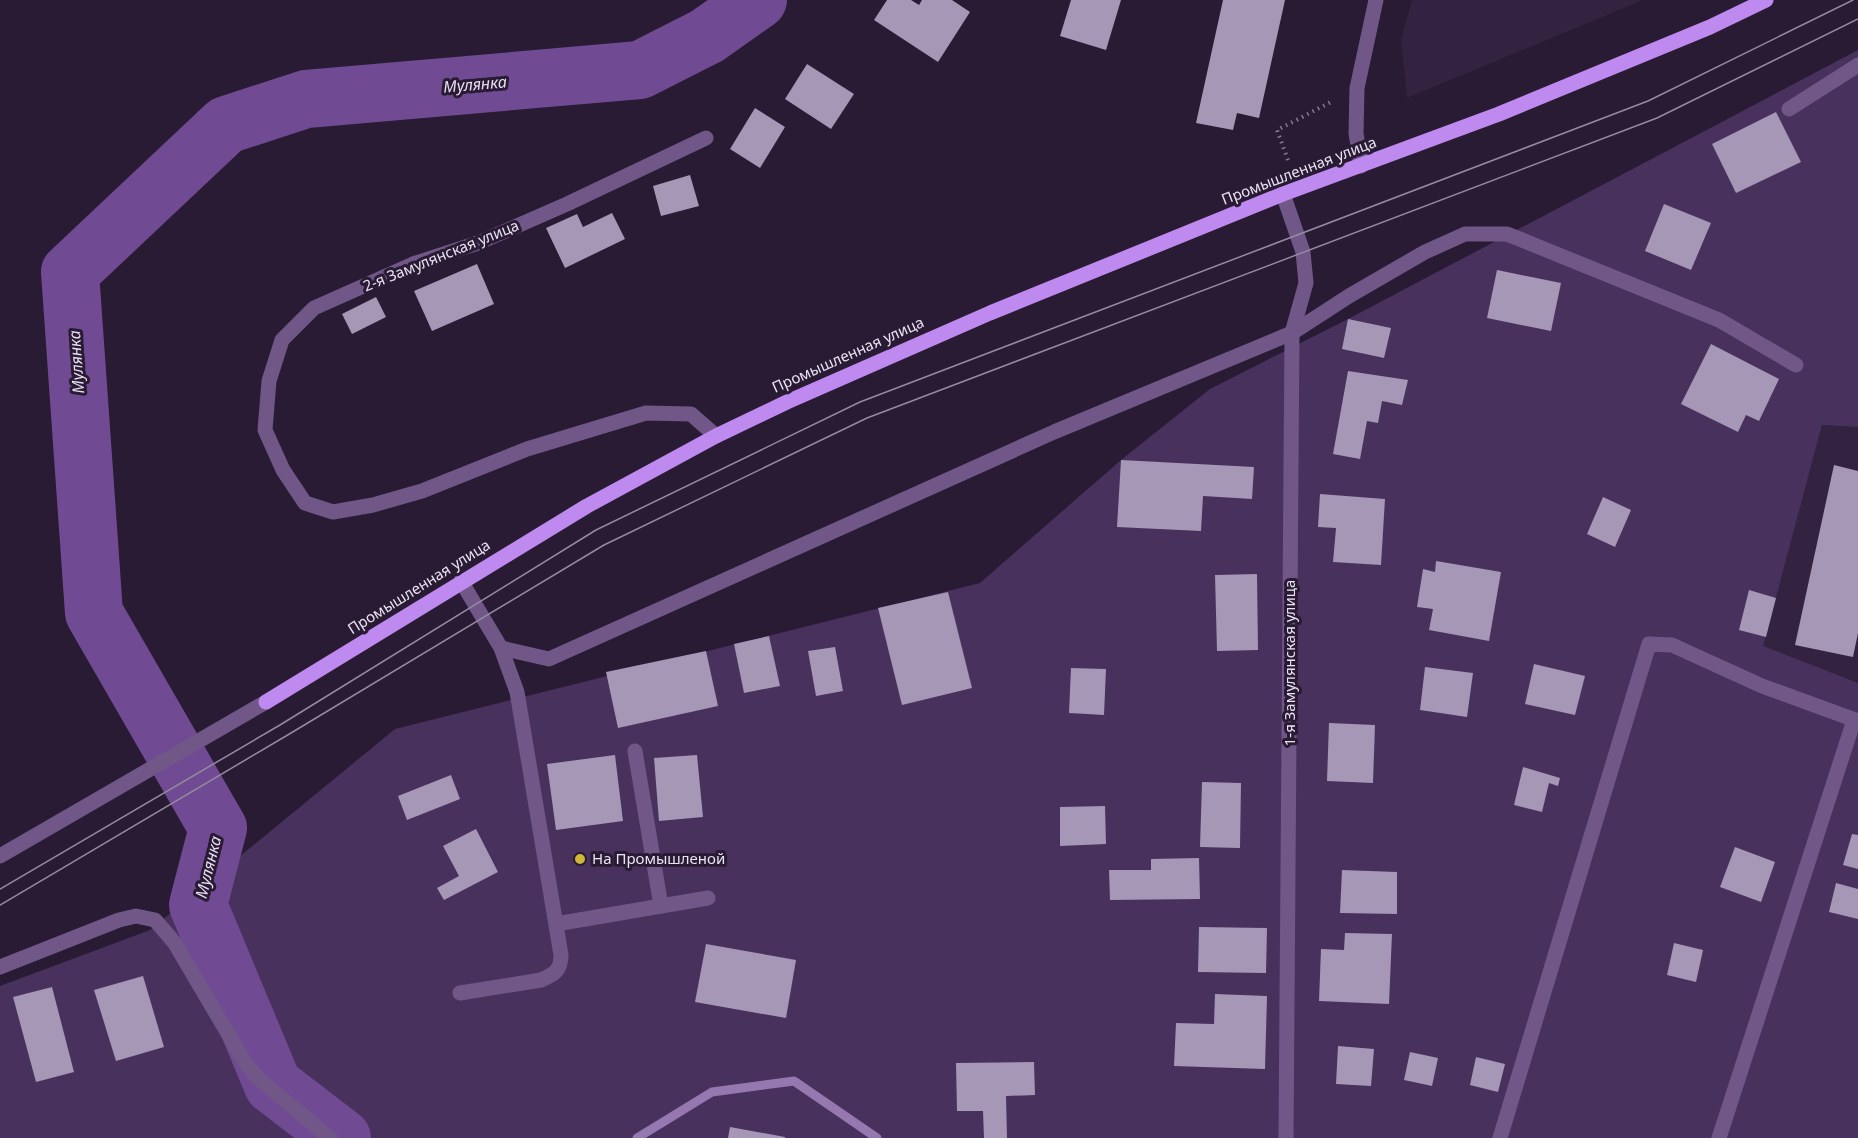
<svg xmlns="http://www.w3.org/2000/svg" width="1858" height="1138" font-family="'Noto Sans',sans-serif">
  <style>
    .built { fill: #332341 }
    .green { fill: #48315d }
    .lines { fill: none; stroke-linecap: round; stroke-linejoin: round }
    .stream { stroke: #9578af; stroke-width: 9 }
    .river { stroke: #704a92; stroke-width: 58 }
    .building { fill: #a697b6 }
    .path { stroke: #867c90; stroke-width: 4; stroke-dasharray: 1.5 4.5; stroke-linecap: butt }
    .minor { stroke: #705788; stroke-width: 15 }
    .major { stroke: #bf8af0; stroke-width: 15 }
    .tram { stroke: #958b9f; stroke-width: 1.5 }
    .poi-dot { fill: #d1b736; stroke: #281b33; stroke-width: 2 }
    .labels { text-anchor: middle; stroke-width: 6; stroke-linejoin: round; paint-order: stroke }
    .street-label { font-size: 15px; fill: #eae2f3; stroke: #281b33 }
    .poi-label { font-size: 15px; fill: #eae2f3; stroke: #281b33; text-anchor: start }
    .water-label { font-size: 16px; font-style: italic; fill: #e9dff3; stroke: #281b33 }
  </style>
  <rect width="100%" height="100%" fill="#281b33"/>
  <g class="built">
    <polygon points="1412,0 1643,0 1407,98 1401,39"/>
    <polygon points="1822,425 1858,427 1858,683 1762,647"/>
  </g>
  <polygon class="green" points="1858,50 1858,427 1822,425 1763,646 1858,683 1858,1138 0,1138 0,986 150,930 395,729 980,583 1121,460 1210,389 1348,319"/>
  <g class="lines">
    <polyline class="stream" points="637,1138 712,1092 794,1081 877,1138"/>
    <polyline class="river" points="342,1138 273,1085 198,905 218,828 94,613 70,272 226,125 306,99 640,70 707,36 758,0"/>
  </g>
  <g class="building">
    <polygon points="887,0 911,0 919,5 922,0 952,0 970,12 938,62 874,20"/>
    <polygon points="1071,0 1121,0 1106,50 1060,36"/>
    <polygon points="1223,0 1285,0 1259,118 1237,113 1233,130 1196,123"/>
    <polygon points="807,64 854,94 831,129 785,99"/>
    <polygon points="755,108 785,127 760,168 730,149"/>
    <polygon points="1776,112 1801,162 1736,193 1712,144"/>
    <polygon points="690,175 699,206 661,216 653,186"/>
    <polygon points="1664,204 1711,223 1691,270 1645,251"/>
    <polygon points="612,213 625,239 565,268 546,228 577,214 583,227"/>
    <polygon points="477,264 494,304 432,331 414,291"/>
    <polygon points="1497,270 1561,283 1551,331 1487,318"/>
    <polygon points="376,297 386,317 352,334 342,314"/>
    <polygon points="1348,319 1391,328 1384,358 1342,349"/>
    <polygon points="1711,344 1779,379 1759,421 1746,415 1738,432 1681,404"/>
    <polygon points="1348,371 1408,380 1402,405 1382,401 1378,423 1367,421 1360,459 1333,454"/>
    <polygon points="1121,460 1254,467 1252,499 1203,496 1201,531 1117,527"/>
    <polygon points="1834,465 1858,471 1858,633 1853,657 1795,645"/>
    <polygon points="1320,494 1385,499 1381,565 1333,562 1336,528 1318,527"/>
    <polygon points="1603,497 1631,510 1615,547 1587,534"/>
    <polygon points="1436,561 1501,572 1489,641 1429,630 1433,609 1417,607 1423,569 1435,572"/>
    <polygon points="1257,574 1258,650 1217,651 1215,575"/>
    <polygon points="1749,590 1776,598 1766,637 1739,630"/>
    <polygon points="948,592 972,688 902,705 878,608"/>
    <polygon points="769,636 780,686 744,693 734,644"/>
    <polygon points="835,647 843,691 816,696 808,651"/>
    <polygon points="706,651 718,706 618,728 606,672"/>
    <polygon points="1534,664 1585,676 1575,715 1525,704"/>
    <polygon points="1425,667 1473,673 1467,717 1420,710"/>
    <polygon points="1071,668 1106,669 1104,715 1069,713"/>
    <polygon points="1329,723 1375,725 1373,783 1327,781"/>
    <polygon points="615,755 623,821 556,830 547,764"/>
    <polygon points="697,755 703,817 659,821 654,758"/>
    <polygon points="1523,767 1560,778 1558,786 1549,783 1542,812 1514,805"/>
    <polygon points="451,775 460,799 407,820 398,796"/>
    <polygon points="1202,782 1241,783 1240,848 1200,847"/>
    <polygon points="1105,806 1106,844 1060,846 1060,807"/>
    <polygon points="476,829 498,872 444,900 437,888 459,876 443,846"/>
    <polygon points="1852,834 1858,835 1858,869 1843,865"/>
    <polygon points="1735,847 1775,862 1761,902 1720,887"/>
    <polygon points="1199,858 1200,899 1110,900 1109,870 1151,870 1151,859"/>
    <polygon points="1342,870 1397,872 1397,914 1340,913"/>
    <polygon points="1836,883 1858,889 1858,919 1829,912"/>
    <polygon points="1199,927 1267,928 1266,973 1198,972"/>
    <polygon points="1345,933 1392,934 1389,1004 1319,1001 1321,949 1344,950"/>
    <polygon points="1674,943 1703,950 1696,982 1667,975"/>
    <polygon points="706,944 796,960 786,1018 695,1002"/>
    <polygon points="143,976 164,1047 116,1061 94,990"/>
    <polygon points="52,987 74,1072 36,1082 13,997"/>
    <polygon points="1215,994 1267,996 1265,1069 1174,1066 1176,1023 1214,1024"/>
    <polygon points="1338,1046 1374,1049 1371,1086 1336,1084"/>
    <polygon points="1410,1052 1438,1058 1432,1086 1404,1080"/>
    <polygon points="1476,1057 1505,1064 1498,1092 1470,1085"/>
    <polygon points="1034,1062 1035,1095 1006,1096 1007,1138 984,1138 983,1111 957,1111 956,1063"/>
    <polygon points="730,1127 785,1137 785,1138 728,1138"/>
  </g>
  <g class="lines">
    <polyline class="path" points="1288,160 1277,130 1333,101"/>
    <g class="minor">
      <polyline points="1789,109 1858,65"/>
      <polyline points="706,138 567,204 478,243 413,264 314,308 282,340 269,381 265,430 283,470 305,503 333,512 373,505 422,491 527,449 646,413 691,414 716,436"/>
      <polyline points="1361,166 1356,133 1357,88 1376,0"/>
      <polyline points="1283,194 1303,252 1306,283 1292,333 1286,1138"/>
      <polyline points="461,581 501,648 549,659 1054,432 1292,333 1349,296 1425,252 1465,234 1507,234 1719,320 1796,365"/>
      <polyline points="635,751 661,906"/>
      <polyline points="0,856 266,702"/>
      <polyline points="556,924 708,898"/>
      <polyline points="0,967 119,920 136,916 155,920 174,942 246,1064 259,1079 330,1138"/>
      <path d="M460,993L541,980C555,974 561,970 561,955L517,692L501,648"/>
      <polyline points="1500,1138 1649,644 1672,645 1762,686 1858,721"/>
      <polyline points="1719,1138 1854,720"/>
    </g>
    <polyline class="major" points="266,702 587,506 716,436 787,402 990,313 1283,194 1499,114 1710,27 1766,0"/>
    <g class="tram">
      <polyline points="0,889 280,725 596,530 860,402 1648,101 1853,0"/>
      <polyline points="0,905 286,736 604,545 867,418 1657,118 1858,19"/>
    </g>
  </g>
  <circle class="poi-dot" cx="580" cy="859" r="6"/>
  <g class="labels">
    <g class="street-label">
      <text transform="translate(1299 171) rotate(-21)" y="5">Промышленная улица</text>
      <text transform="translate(441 256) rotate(-22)" y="5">2-я Замулянская улица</text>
      <text transform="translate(848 355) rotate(-24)" y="5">Промышленная улица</text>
      <text transform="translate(419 587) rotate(-32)" y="5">Промышленная улица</text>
      <text transform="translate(1290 663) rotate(-90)" y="5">1-я Замулянская улица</text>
    </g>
    <g class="poi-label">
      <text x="592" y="864">На Промышленой</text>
    </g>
    <g class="water-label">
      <text transform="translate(475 84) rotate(-5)" y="6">Мулянка</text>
      <text transform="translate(76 362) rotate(-94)" y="6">Мулянка</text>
      <text transform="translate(208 867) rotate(-76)" y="6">Мулянка</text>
    </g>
  </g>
</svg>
